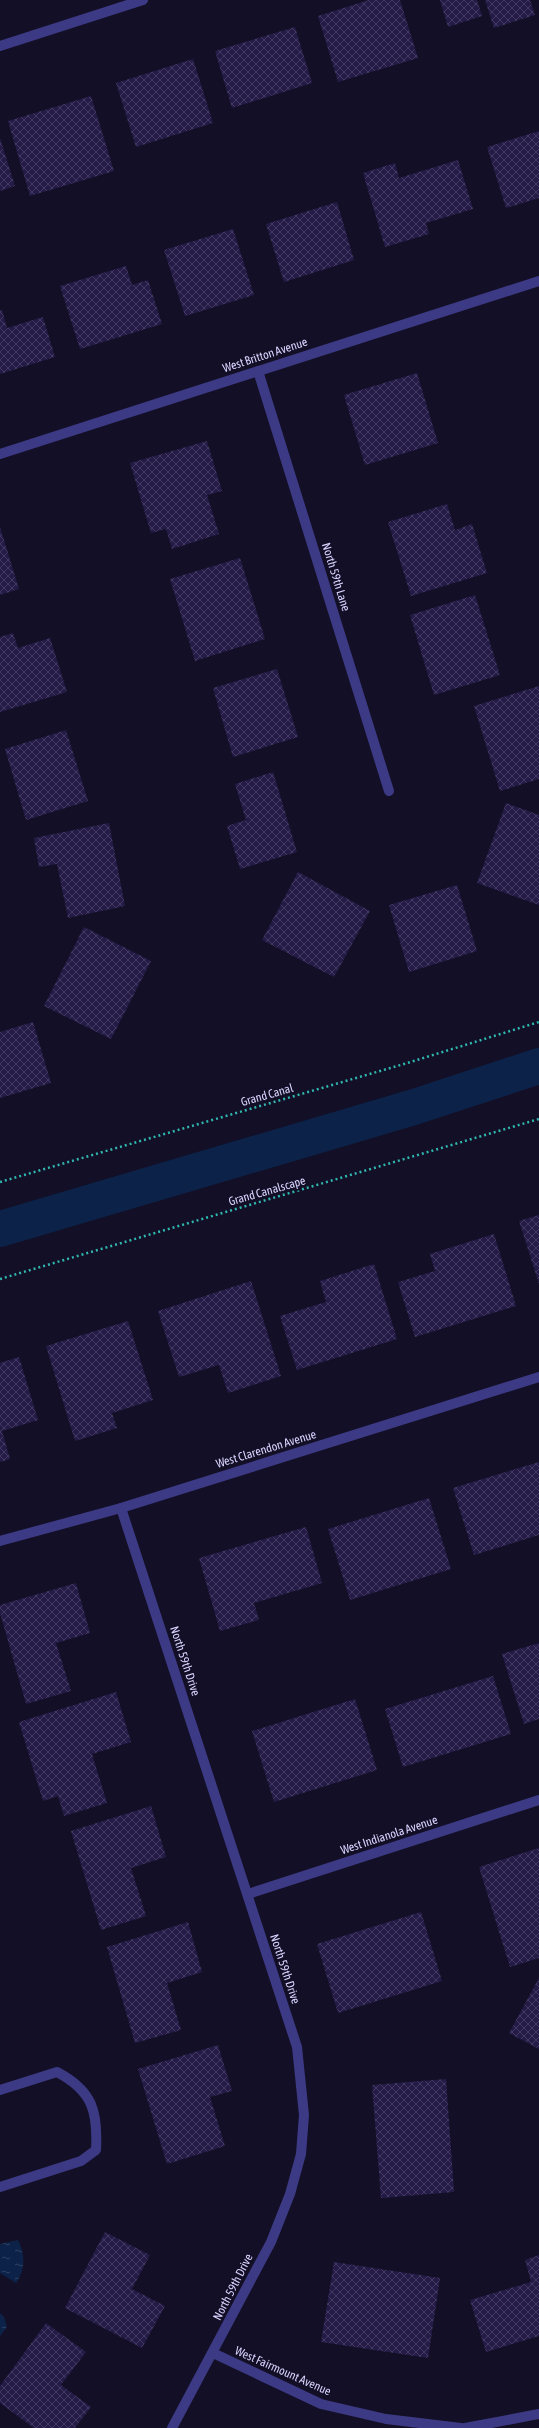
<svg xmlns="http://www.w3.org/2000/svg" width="539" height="2428" font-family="'Asap Condensed',sans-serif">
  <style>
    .water { fill: url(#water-ripples) }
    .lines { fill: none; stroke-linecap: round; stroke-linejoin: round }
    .canal { stroke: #0c2248; stroke-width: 36 }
    .building { fill: url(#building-cross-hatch) }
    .path { stroke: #2fb8b0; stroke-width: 2.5; stroke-dasharray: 2 3; stroke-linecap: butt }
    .lane { stroke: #3d3a85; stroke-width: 10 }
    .street { stroke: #3d3a85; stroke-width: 10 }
    .labels { text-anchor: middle; stroke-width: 3.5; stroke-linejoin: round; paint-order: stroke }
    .street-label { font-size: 12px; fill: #d9d4ff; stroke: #130f26 }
  </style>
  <defs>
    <pattern id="water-ripples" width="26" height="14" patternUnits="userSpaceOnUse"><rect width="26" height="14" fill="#0c2248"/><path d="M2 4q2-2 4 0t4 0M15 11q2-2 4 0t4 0" fill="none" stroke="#2f4163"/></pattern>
    <pattern id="building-cross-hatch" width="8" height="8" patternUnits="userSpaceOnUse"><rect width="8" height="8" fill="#241b47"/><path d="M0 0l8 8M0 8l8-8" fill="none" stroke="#433b63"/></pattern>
  </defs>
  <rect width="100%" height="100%" fill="#130f26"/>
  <g class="water">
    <path d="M18,2240C25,2254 26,2269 16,2283L0,2273V2244Z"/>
    <polygon points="0,2313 4,2317 7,2327 0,2336"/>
  </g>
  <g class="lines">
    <polyline class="canal" points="0,1229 414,1107 539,1066"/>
  </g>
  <g class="building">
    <polygon points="369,0 400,0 418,58 338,82 318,16"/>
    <polygon points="440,0 477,0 482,16 448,27"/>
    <polygon points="485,0 530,0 535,15 494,28"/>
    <polygon points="295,27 312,83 232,108 215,51"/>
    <polygon points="193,59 213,123 136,147 116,83"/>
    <polygon points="91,96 114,171 30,196 8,121"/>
    <polygon points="539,131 539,198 506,208 487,147"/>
    <polygon points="0,138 15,186 0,191"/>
    <polygon points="458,160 473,209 426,223 429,234 385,247 363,173 395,163 399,178"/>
    <polygon points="337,202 354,260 284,282 266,224"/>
    <polygon points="233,229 254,295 185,316 164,250"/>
    <polygon points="126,266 132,285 148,280 162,324 80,349 60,286"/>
    <polygon points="2,310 7,328 43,317 55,357 0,374 0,311"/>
    <polygon points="417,373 438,443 365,465 344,395"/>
    <polygon points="207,441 222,491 207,495 219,534 172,549 166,529 151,533 130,463"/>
    <polygon points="447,504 455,530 472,524 487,573 411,596 388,522"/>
    <polygon points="0,527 19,589 0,595"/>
    <polygon points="240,558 265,639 195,661 170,579"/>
    <polygon points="475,595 500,675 434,695 410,615"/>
    <polygon points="13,633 18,648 50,638 67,692 0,712 0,637"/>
    <polygon points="277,669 298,737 233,757 213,688"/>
    <polygon points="539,686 539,779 500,791 474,706"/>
    <polygon points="66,730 88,801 26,820 5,749"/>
    <polygon points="273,772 297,852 240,869 227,826 246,820 235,784"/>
    <polygon points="506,803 539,815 539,905 477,883"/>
    <polygon points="109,823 125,906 68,918 57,864 39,867 34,838"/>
    <polygon points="298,872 370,911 334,977 262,940"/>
    <polygon points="457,885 477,951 409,972 389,905"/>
    <polygon points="84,927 151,961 111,1039 44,1006"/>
    <polygon points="33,1022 51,1083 0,1098 0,1032"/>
    <polygon points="539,1215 539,1284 519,1221"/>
    <polygon points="494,1234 516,1306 415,1337 398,1282 435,1271 430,1254"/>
    <polygon points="374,1264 397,1339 297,1370 280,1316 326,1302 320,1281"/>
    <polygon points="251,1281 281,1376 228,1393 219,1365 179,1377 158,1311"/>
    <polygon points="128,1321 153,1400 112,1413 117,1428 75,1441 46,1346"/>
    <polygon points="19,1357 38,1420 2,1431 10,1459 0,1462 0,1363"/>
    <polygon points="539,1462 539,1535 474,1555 453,1488"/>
    <polygon points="429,1498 451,1569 350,1600 328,1529"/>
    <polygon points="306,1527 322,1583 254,1603 259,1620 220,1631 199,1558"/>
    <polygon points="76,1583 90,1633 56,1643 71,1691 26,1704 0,1613 0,1605"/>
    <polygon points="539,1643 539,1719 524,1724 502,1654"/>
    <polygon points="493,1676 511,1734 403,1767 385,1709"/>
    <polygon points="116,1692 131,1742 92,1754 107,1803 64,1816 58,1796 43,1801 19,1722"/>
    <polygon points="355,1699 377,1770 274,1802 252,1731"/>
    <polygon points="151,1806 166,1857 131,1868 146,1916 101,1930 71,1831"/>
    <polygon points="539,1848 539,1958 510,1967 479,1867"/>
    <polygon points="421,1912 442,1981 338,2013 317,1944"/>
    <polygon points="188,1922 202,1972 167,1983 181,2030 135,2043 107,1947"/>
    <polygon points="539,1978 539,2049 509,2033"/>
    <polygon points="218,2045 232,2091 210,2097 225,2146 167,2164 138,2069"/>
    <polygon points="446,2079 454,2192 381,2198 372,2085"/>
    <polygon points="105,2232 150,2255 132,2289 165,2306 142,2348 65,2308"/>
    <polygon points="539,2255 539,2336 486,2352 470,2300 531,2282 525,2260"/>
    <polygon points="334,2262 440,2278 428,2358 321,2342"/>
    <polygon points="46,2323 86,2352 61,2385 91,2407 75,2428 34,2428 0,2403 0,2386"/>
  </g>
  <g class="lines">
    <g class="path">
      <polyline points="0,1182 404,1064 539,1022"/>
      <polyline points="0,1279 539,1119"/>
    </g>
    <path class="lane" d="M0,2090L57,2072C93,2091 98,2112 96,2150L81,2161L0,2187"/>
    <g class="street">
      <polyline points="0,46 143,0"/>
      <polyline points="258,371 389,791"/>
      <polyline points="0,454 539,281"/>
      <polyline points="121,1508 297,2047 304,2115 301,2154 290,2194 271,2242 172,2428"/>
      <polyline points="0,1541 121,1508 539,1377"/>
      <polyline points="248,1894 539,1800"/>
      <polyline points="213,2353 321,2404 386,2419 461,2428"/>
      <polyline points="465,2428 539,2414"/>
    </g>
  </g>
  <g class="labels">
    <g class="street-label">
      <text transform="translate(265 355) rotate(-18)" y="4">West Britton Avenue</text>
      <text transform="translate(336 577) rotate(73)" y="4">North 59th Lane</text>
      <text transform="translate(267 1095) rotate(-16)" y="4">Grand Canal</text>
      <text transform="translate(267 1191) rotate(-16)" y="4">Grand Canalscape</text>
      <text transform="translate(266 1449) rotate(-17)" y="4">West Clarendon Avenue</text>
      <text transform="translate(185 1661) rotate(72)" y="4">North 59th Drive</text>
      <text transform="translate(389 1835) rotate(-18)" y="4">West Indianola Avenue</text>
      <text transform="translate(285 1969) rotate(72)" y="4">North 59th Drive</text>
      <text transform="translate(233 2287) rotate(-63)" y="4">North 59th Drive</text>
      <text transform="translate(283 2371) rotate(24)" y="4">West Fairmount Avenue</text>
    </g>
  </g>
</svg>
